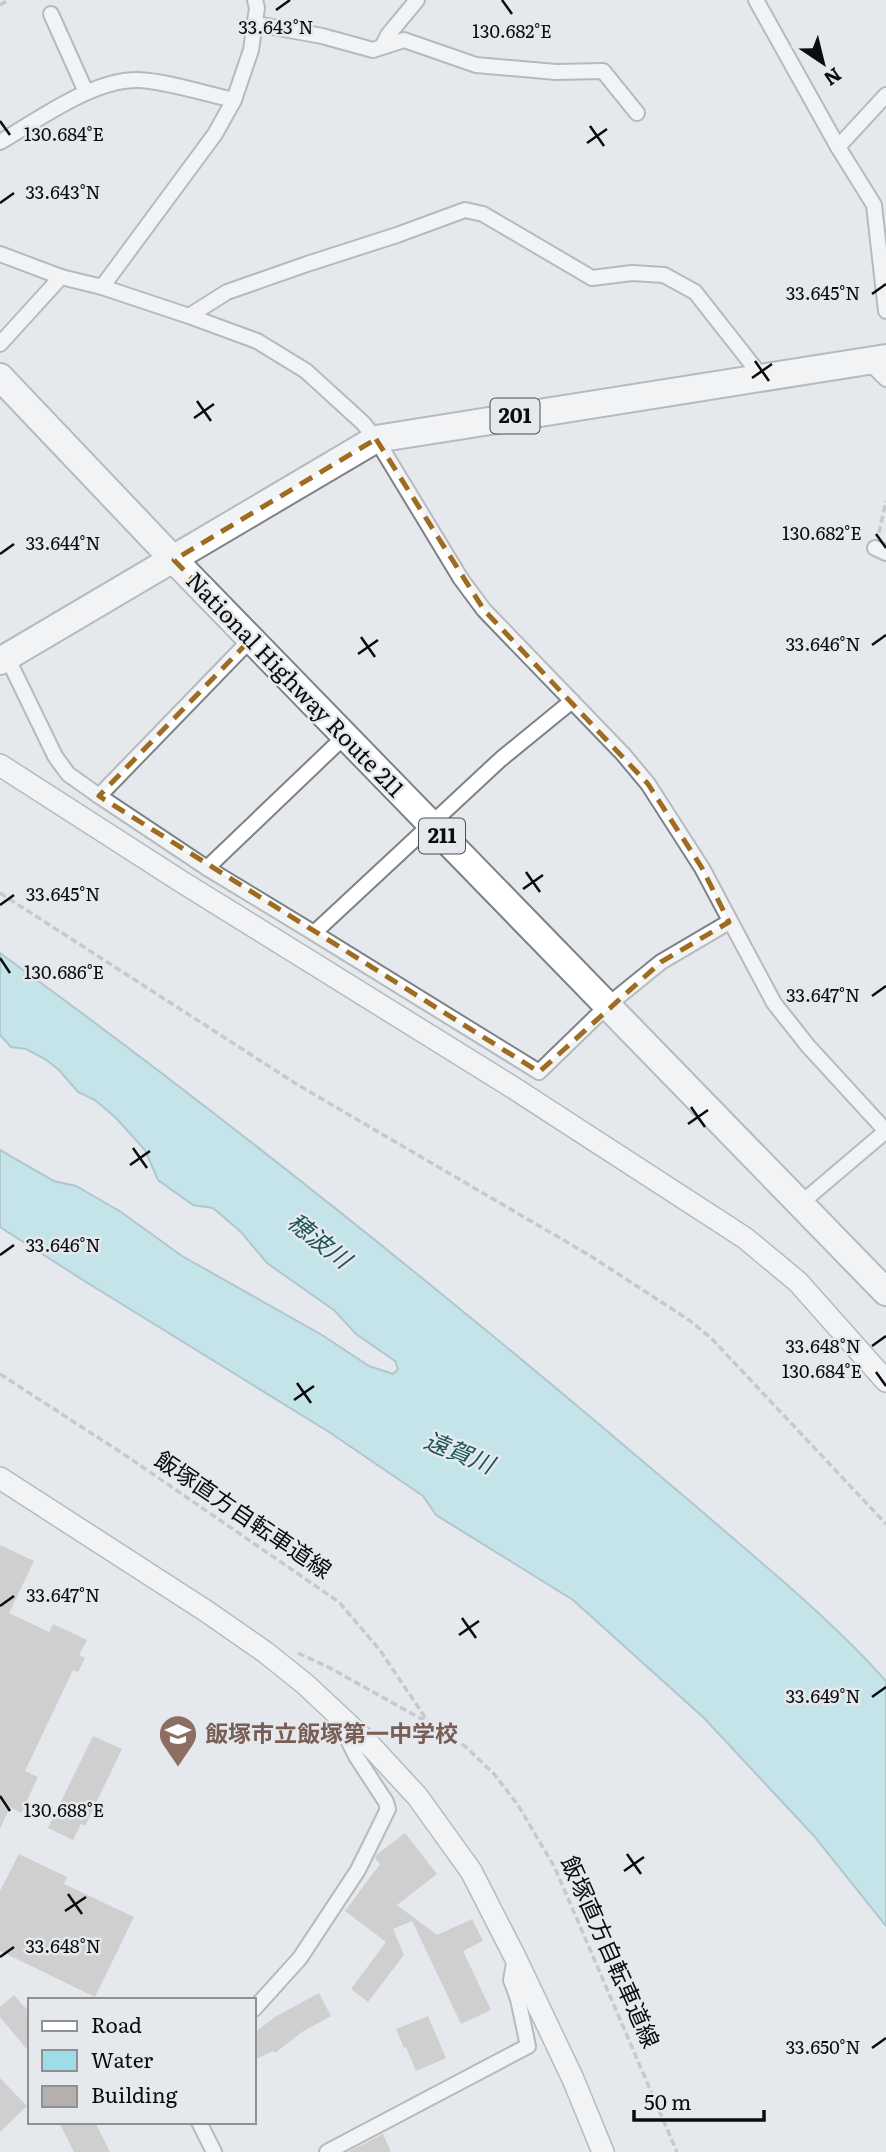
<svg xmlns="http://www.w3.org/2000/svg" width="886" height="2152" font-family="Literata,'Noto Sans JP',serif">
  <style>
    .water { fill: #9cdde7; stroke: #709ea6; stroke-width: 2 }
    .building { fill: #b5afad }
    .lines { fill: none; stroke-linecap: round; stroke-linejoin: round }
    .street-casing { stroke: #7d8285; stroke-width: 18 }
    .secondary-casing { stroke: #7d8285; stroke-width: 24 }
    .highway-casing { stroke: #7d8285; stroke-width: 30 }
    .path { stroke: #9fa3a6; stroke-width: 3.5; stroke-dasharray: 7 3.5; stroke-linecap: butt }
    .street { stroke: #fff; stroke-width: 14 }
    .secondary { stroke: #fff; stroke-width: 21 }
    .highway { stroke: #fff; stroke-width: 26 }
    .marked { fill: none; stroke: #9e6b21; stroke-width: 5; stroke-dasharray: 14 9; stroke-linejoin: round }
    .ticks { fill: none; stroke: #0b0c0e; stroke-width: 2.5 }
    .labels { text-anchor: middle; stroke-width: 5; stroke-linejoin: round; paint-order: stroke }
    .shield { fill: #e5e9ed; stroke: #4c4e51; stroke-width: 2 }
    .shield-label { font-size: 21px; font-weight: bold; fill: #0b0c0e }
    .street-label { font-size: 23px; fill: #0b0c0e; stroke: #e5e9ed }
    .education-label { font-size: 23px; font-weight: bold; fill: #785e54; stroke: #e5e9ed; text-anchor: start }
    .water-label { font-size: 24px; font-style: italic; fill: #1d545c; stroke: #e5e9ed }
    .ticks-label { font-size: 18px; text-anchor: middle; fill: #0b0c0e; stroke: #e5e9ed; stroke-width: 5; stroke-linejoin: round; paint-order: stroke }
  </style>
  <rect width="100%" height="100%" fill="#e5e9ed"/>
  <path class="water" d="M0,953C204,1101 401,1258 594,1420C645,1463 697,1507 748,1551C796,1592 844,1634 886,1681V1926L814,1836L704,1718L573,1600L436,1515L423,1496L329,1432L86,1282L0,1227V1150L54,1181L76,1186L121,1212L182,1256L322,1335L369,1366L393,1374L398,1369L395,1361L356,1334L335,1311L267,1263L241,1232L213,1208L193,1205L158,1180L145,1150L116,1118L95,1100L78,1092L59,1070L45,1059L26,1049L11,1047L0,1035Z"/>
  <g class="building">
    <polygon points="0,1545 34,1561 9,1613 49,1632 53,1624 87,1640 79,1655 85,1658 78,1672 73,1670 25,1771 38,1777 21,1813 10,1807 0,1829"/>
    <polygon points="93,1736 122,1749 85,1826 81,1824 73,1840 48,1828"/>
    <polygon points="405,1833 437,1874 397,1905 437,1935 472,1919 483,1941 463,1951 491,2010 461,2024 412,1921 393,1929 404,1955 368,2002 351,1989 386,1942 345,1911 380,1864 375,1858 376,1855"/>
    <polygon points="19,1854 67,1877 64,1884 134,1917 95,1997 0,1951 0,1891"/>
    <polygon points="319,1993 331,2016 302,2032 275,2053 273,2051 254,2060 254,2033 275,2017"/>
    <polygon points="14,1995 30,2013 30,2053 0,2017 0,2007"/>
    <polygon points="428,2016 446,2058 416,2071 406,2047 404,2048 396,2029"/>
    <polygon points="0,2078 27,2106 0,2132"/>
    <polygon points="59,2122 95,2122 110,2152 74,2152"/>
    <polygon points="383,2134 391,2152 348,2152"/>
  </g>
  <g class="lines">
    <g class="street-casing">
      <g id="street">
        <polyline points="756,0 838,147 874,205 886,311"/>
        <polyline points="51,14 86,92"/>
        <polyline points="256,24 322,36 373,50 404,40 476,65 556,72 603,71 637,113"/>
        <polyline points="382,47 388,35 417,0"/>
        <path d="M0,142C38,120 93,79 138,80C167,81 205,94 234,100"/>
        <polyline points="838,147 886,95"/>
        <polyline points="0,254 61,277 102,287 189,316 257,341 306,371 363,423 376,439 461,579 484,610 623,754 648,784 702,868 774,1003 808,1046 886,1131 800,1204"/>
        <polyline points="102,287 215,134 234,100 251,50 257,8 255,0"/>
        <polyline points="189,316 227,292 307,264 397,235 465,210 483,214 592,278 632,273 664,275 695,292 754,367 757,377"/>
        <polyline points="0,344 61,277"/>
        <polyline points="867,360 886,379"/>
        <polyline points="875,548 886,553"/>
        <polyline points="251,639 99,796 207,868 314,933 501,759 572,701"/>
        <polyline points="7,657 55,756 68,774 99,796"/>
        <polyline points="207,868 345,736"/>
        <polyline points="314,933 539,1072 608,1005 661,962 729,922"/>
        <polyline points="254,2009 300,1958 358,1870 388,1809 386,1802 356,1756 338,1720"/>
        <polyline points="199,2122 214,2152"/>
        <polyline points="327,2152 528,2046 518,1999 511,1980 515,1958"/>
      </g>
    </g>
    <g class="secondary-casing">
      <g id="secondary">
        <polyline points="0,765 182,882 509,1085 745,1238 798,1282 886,1381"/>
        <polyline points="0,1478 206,1611 265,1652 305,1684 367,1742 417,1796 471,1871 515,1957 573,2079 603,2152"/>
      </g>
    </g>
    <g class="highway-casing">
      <g id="highway">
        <polyline points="0,377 174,560 886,1292"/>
        <polyline points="0,661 376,439 886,358"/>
      </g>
    </g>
    <g class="path">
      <polyline points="0,5 8,0"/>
      <polyline points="879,533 886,501"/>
      <polyline points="0,893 298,1085 589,1255 689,1320 711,1338 886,1524"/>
      <polyline points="0,1374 128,1457 339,1602 379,1649 429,1723 466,1747 494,1774 518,1805 555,1868 677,2152"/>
      <polyline points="298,1653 330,1668 427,1722"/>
    </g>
    <use href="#street" class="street"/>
    <use href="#secondary" class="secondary"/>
    <use href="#highway" class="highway"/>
  </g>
  <path d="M0 0H886V2152H0ZM376,439L484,610L648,784L702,868L729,922L661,962L539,1072L99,796L251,639L174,560Z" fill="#e5e9ed" fill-opacity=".55" fill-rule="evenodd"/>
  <path class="marked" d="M376,439L484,610L648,784L702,868L729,922L661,962L539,1072L99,796L251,639L174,560Z"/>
  <path class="ticks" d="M502,0L512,14M276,10L290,0M0,121L10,135M590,126L604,146M587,143L607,129M0,203L14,193M872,294L886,284M755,361L769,381M752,378L772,364M197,401L211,421M194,418L214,404M876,534L886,548M0,554L14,544M361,637L375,657M872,645L886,635M358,654L378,640M526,872L540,892M523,889L543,875M0,905L14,895M0,958L10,973M872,996L886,986M691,1107L705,1127M688,1124L708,1110M133,1148L147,1168M130,1165L150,1151M0,1255L14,1245M872,1346L886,1336M876,1372L886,1386M297,1383L311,1403M294,1400L314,1386M0,1606L14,1596M462,1618L476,1638M459,1635L479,1621M872,1697L886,1687M0,1796L10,1811M627,1854L641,1874M624,1871L644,1857M68,1894L82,1914M65,1911L86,1897M0,1957L14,1947M872,2048L886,2038"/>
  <defs>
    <g id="school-pin" transform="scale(2.0125)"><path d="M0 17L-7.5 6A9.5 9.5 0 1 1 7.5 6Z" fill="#8d6e63" stroke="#e5e9ed"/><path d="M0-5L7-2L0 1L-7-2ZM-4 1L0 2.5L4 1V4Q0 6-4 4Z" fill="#fff"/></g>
  </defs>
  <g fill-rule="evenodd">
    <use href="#school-pin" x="178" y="1734"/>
  </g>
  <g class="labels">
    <g class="shield">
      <rect x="490.5" y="398.5" width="49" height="35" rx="5"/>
      <rect x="419" y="818.5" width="46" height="35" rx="5"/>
    </g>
    <g class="shield-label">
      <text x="515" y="423">201</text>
      <text x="442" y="843">211</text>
    </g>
    <g class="street-label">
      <text transform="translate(295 685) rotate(46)" y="8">National Highway Route 211</text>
      <text transform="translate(243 1515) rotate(34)" y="8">飯塚直方自転車道線</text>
      <text transform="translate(610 1952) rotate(66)" y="8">飯塚直方自転車道線</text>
    </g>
    <g class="education-label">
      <text x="205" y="1742">飯塚市立飯塚第一中学校</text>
    </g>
    <g class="water-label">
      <text transform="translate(319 1241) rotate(38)" y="8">穂波川</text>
      <text transform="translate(459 1453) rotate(22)" y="8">遠賀川</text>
    </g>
  </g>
  <g class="ticks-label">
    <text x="276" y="34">33.643°N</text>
    <text x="512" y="38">130.682°E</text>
    <text x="64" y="141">130.684°E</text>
    <text x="63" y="199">33.643°N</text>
    <text x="823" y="300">33.645°N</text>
    <text x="822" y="540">130.682°E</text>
    <text x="63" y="550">33.644°N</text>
    <text x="823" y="651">33.646°N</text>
    <text x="63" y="901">33.645°N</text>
    <text x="64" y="979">130.686°E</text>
    <text x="823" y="1002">33.647°N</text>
    <text x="63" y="1252">33.646°N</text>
    <text x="823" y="1353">33.648°N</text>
    <text x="822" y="1378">130.684°E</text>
    <text x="63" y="1602">33.647°N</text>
    <text x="823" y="1703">33.649°N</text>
    <text x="64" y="1817">130.688°E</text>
    <text x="63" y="1953">33.648°N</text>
    <text x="823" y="2054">33.650°N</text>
  </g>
  <rect x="28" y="1998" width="228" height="126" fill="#e5e9ed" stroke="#8e9194" stroke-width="2"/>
  <rect x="42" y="2021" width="35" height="10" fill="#ffffff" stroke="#8e9194" stroke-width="2"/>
  <text x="91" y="2033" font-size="21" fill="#0b0c0e">Road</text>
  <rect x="42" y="2050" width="35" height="21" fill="#9cdde7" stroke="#8e9194" stroke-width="2"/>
  <text x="91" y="2068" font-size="21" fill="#0b0c0e">Water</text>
  <rect x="42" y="2086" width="35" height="21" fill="#b5afad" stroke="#8e9194" stroke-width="2"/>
  <text x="91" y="2103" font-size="21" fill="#0b0c0e">Building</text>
  <g transform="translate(823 63) rotate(145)" stroke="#e5e9ed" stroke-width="5" paint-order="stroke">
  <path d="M0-5L12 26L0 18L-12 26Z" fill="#0b0c0e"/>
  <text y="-10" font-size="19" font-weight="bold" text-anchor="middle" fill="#0b0c0e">N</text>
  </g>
  <path d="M634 2110v10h130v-10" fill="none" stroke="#0b0c0e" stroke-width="3.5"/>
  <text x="644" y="2110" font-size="21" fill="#0b0c0e" stroke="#e5e9ed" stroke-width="5" paint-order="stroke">50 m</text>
</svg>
